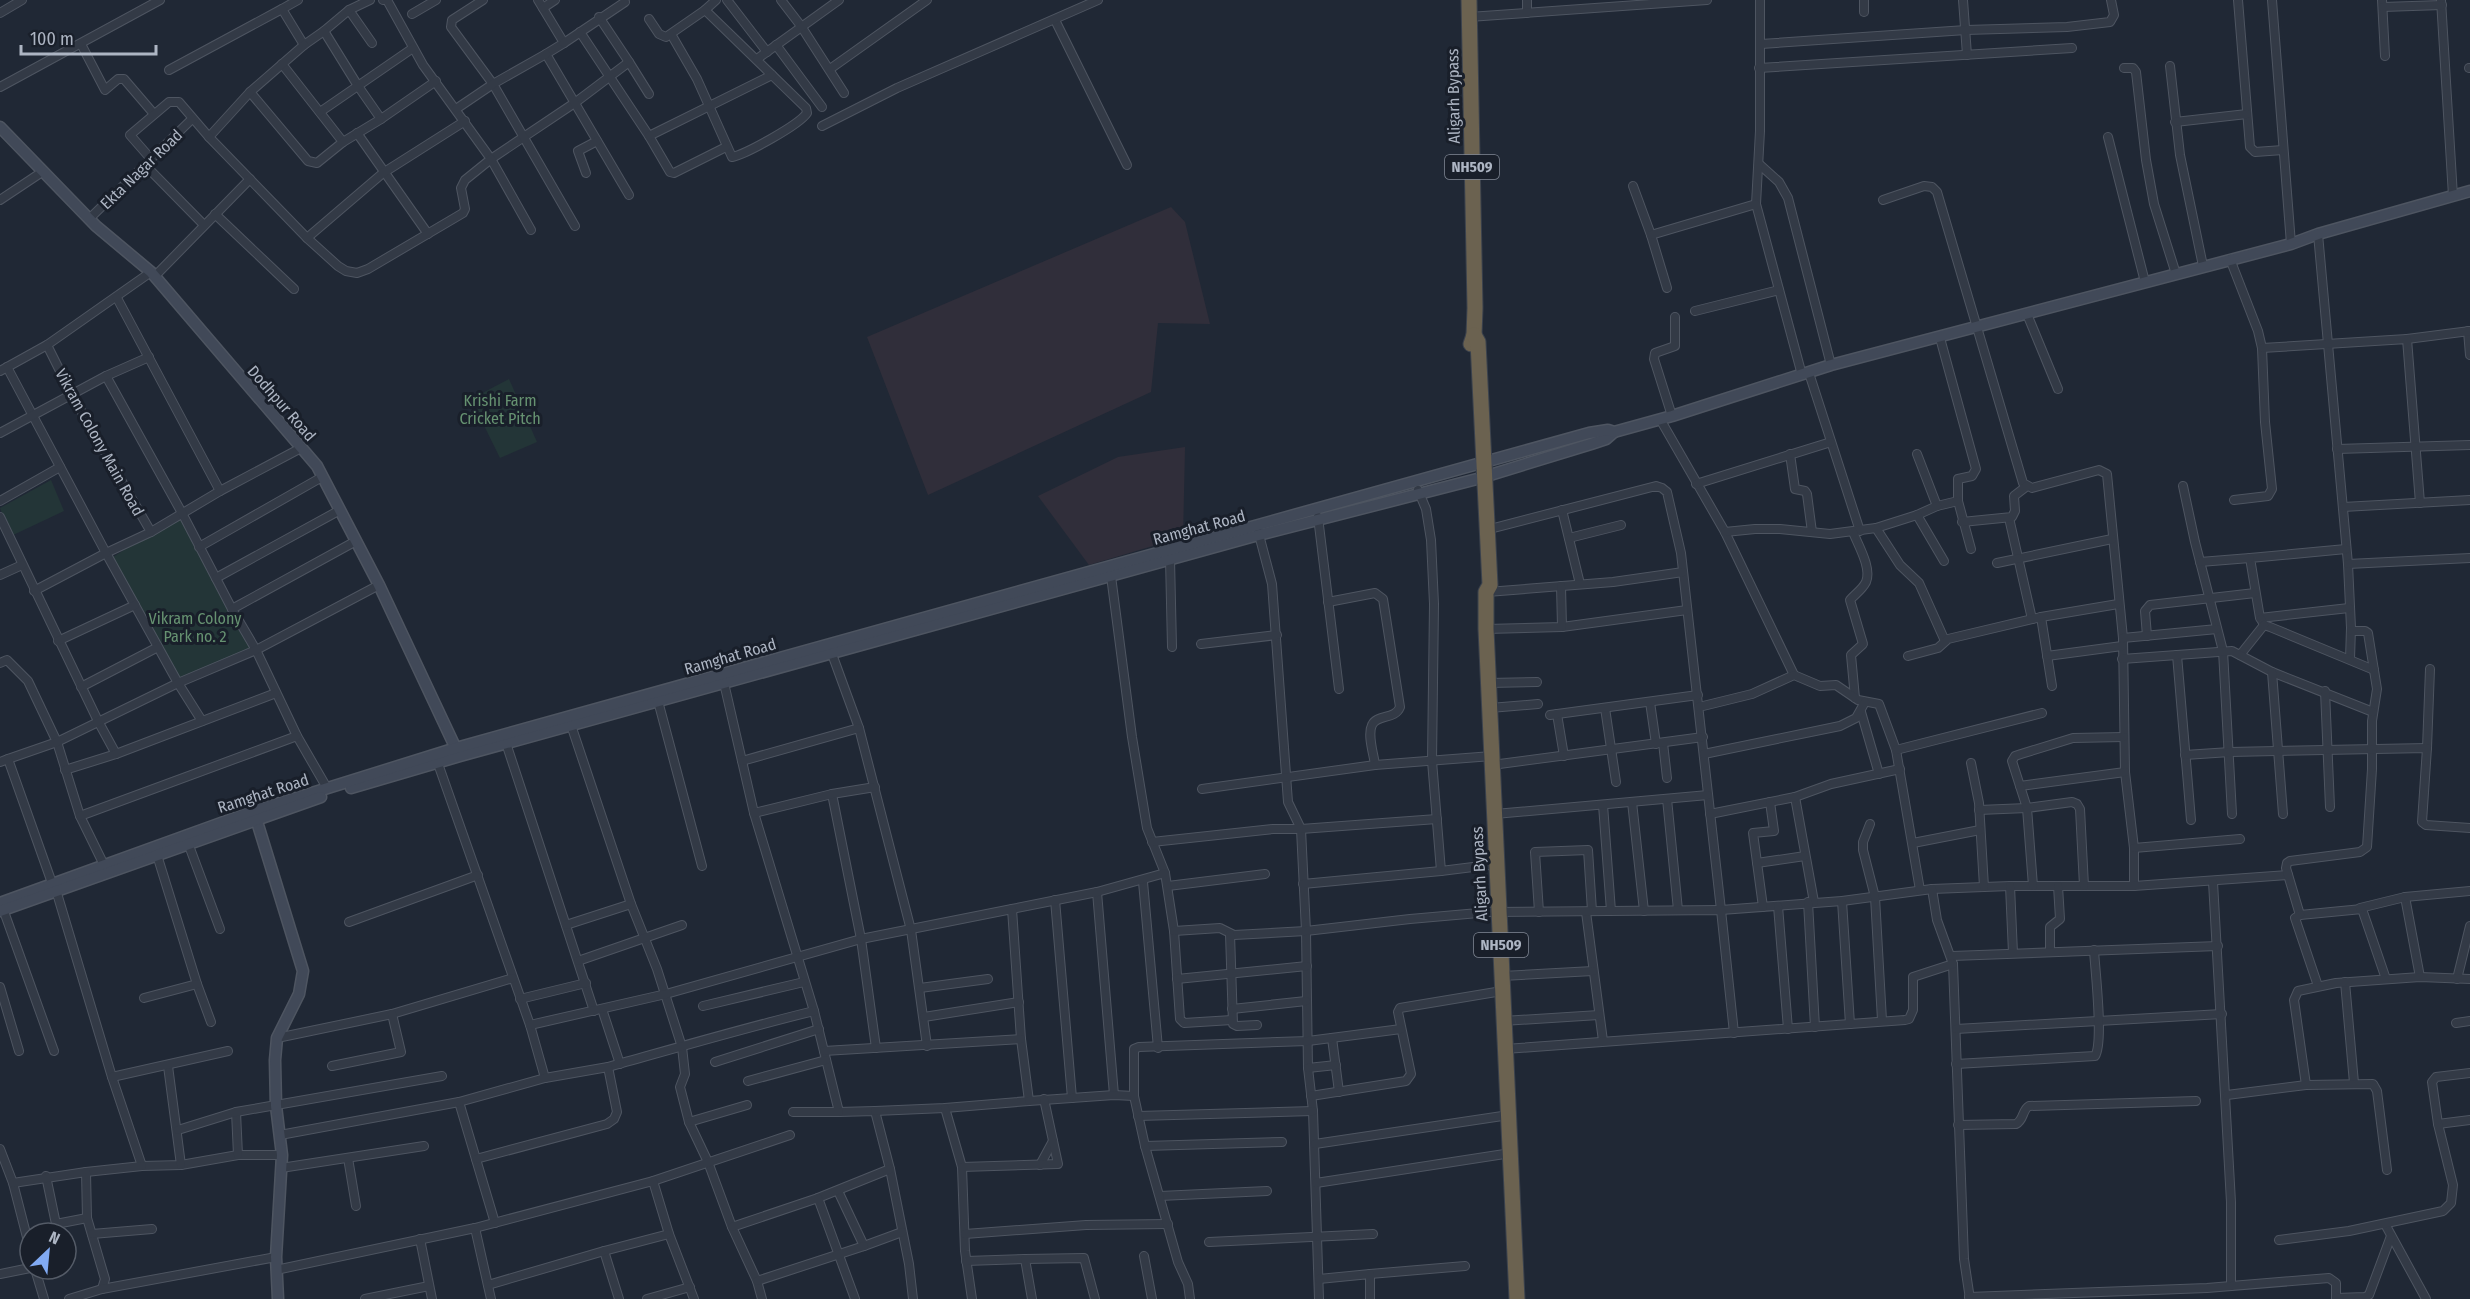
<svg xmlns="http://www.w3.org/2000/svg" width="2470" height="1299" font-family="'Fira Sans Condensed',sans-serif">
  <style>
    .medical { fill: #302e3a }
    .green { fill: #233537 }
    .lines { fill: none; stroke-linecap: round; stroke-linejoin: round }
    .street-casing { stroke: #4e5561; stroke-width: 10 }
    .secondary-casing { stroke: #4e5561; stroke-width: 13 }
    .highway-casing { stroke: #3b424d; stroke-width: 17 }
    .street { stroke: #333a46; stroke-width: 8 }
    .secondary { stroke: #414958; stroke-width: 10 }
    .highway { stroke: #6b6250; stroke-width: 15 }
    .labels { text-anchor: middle; stroke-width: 6; stroke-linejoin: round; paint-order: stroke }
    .shield { fill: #191f2a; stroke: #818895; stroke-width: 1.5 }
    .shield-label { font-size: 15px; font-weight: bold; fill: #adb5c3 }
    .street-label { font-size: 16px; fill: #adb5c3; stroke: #191f2a }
    .park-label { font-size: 16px; fill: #669271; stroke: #191f2a }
  </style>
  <rect width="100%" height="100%" fill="#202835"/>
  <g class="medical">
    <polygon points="1171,207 1185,222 1210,324 1158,323 1151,392 928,495 867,337"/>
    <polygon points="1185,447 1183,537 1089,565 1038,496 1118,457"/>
  </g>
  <g class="green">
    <polygon points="509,379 537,442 500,458 471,399"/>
    <polygon points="51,480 64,511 11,536 0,508"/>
    <polygon points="182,513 255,647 178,683 110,559"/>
  </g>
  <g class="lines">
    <g class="street-casing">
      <g id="street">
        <polyline points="383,0 387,0 423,65 491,159 576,102 629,62 649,94"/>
        <polyline points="483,0 452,20 451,27 493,84 575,226"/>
        <polyline points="538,0 564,43 546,54 629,195"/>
        <polyline points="727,0 767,52"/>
        <polyline points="781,0 801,26 844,93"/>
        <polyline points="1527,0 1527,13"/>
        <polyline points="1864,0 1864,12"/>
        <polyline points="1963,0 1967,55"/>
        <polyline points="2238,0 2250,147 2255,152 2283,150"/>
        <polyline points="2272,0 2291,244"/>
        <polyline points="2382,0 2385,56"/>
        <polyline points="2441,0 2453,196"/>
        <polyline points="2383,7 2442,5"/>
        <polyline points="543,8 555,0"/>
        <polyline points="282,9 298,0"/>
        <polyline points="349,10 372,43"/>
        <polyline points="705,10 716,0"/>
        <polyline points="0,13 22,0"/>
        <polyline points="412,14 436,0"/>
        <polyline points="599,17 629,62"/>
        <polyline points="1469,17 1707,0"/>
        <path d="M649,19L659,34L666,37L705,10L806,108L807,113C799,125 746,154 732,157L697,79L671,34"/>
        <polyline points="1055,20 1127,165"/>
        <polyline points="324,31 349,10 370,0"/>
        <polyline points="580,32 649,136 670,172 674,173 726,147"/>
        <polyline points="564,43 625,2"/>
        <polyline points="81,44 105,90 118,79 124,79 154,114"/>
        <polyline points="1761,44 1966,30 2067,27 2110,22 2114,15 2111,0"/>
        <polyline points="776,45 822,107"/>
        <polyline points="757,59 839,0"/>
        <polyline points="282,64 343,142"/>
        <polyline points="2170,66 2180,155 2203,266"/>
        <polyline points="1759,68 2072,48"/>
        <polyline points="2124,68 2133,68 2136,72 2146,160 2154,204 2176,274"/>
        <polyline points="2469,68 2470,68"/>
        <polyline points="830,69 927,0"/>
        <polyline points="169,70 282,9 304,45 324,31 358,86 381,119 436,81"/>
        <polyline points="0,87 160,0"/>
        <polyline points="250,92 308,161 317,163 343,142 381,119"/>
        <polyline points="456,109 493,84 546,54"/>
        <polyline points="320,112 413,48"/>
        <polyline points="2175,122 2247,114"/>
        <polyline points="822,126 897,88 1098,0"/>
        <polyline points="357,133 428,234"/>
        <polyline points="649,136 772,75"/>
        <polyline points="209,137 250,92 304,45"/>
        <polyline points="2108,137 2145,282"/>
        <polyline points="151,159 130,135 169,102 179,102 209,137 307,238 338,266 346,271 357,273 368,269 463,213 465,209 461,188 465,180 491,159 531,230"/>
        <polyline points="1759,164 1779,182 1788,198 1831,365"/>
        <polyline points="145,165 204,225"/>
        <polyline points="586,173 578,151 597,141"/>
        <polyline points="1633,186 1651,235 1667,288"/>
        <polyline points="0,200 42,172"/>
        <polyline points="1883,200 1924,186 1932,187 1937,192 2023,483 2032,488 2099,470 2107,474 2123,638 2125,772 2134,848 2134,886"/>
        <polyline points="1756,204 1760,131 1760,0"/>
        <polyline points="215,214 294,289"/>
        <polyline points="89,219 192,119"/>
        <polyline points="2318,234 2348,564 2351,628 2350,659"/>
        <polyline points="1651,235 1756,204 1802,375"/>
        <polyline points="307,238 383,173 465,121"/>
        <polyline points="2230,259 2258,331 2262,348 2265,422 2272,489 2268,496 2234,500"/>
        <polyline points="151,272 47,345 72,395 151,532 106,553 178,683 202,721"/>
        <polyline points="155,276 250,179"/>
        <polyline points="117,298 220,491 151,532"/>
        <polyline points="1695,311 1779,290"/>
        <polyline points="2027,314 2058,389"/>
        <polyline points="2468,331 2470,355"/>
        <polyline points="1940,338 1976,469 1972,476 1958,479 1958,501"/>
        <polyline points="2407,339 2470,331"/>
        <polyline points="2262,348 2407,339 2420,503"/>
        <polyline points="7,367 106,553 34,591"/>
        <polyline points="0,371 47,345"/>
        <polyline points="1809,373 1860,531"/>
        <polyline points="106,376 182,513 232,609 256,650 297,736 327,788"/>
        <polyline points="1672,416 1654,359 1655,353 1675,346 1675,317"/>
        <polyline points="1660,419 1725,532 1794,675"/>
        <polyline points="0,433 106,376 149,357"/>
        <polyline points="2337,449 2470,445"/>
        <polyline points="1790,454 1795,489 1805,491 1807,494 1812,532"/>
        <polyline points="1917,454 1937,506 1958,501 1971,549"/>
        <polyline points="1696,484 1831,442"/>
        <polyline points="2183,486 2195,542 2223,651 2232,814"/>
        <polyline points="1418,490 1426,509 1431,540 1434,604 1432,761 1441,871 1497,864"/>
        <polyline points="220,491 301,448"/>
        <polyline points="0,501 60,467"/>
        <polyline points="2343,507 2470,500"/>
        <polyline points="1562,510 1580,584"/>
        <polyline points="1917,515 1937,506"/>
        <polyline points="0,517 98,721 116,754"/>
        <polyline points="1318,517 1339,689"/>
        <polyline points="2009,518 2032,619"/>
        <polyline points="1962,522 2012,517 2015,511 2014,496 2027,486"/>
        <polyline points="1876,528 1917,515 1944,561"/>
        <polyline points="1486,530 1656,486 1662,488 1667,492 1681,553 1721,910 1842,901 1932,889 2010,886 2134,886 2288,875"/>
        <polyline points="1258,531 1272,584 1288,802 1301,829 1306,931 1308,1068 1313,1111 1319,1299"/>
        <polyline points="1725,532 1755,529 1780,529 1830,534 1876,528 1900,565 1919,583 1945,641"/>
        <path d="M1853,532C1858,545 1872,568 1866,582C1862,590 1855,594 1850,600L1863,644L1851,655L1855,698"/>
        <polyline points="1569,538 1621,525"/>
        <polyline points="199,547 322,477"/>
        <polyline points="2346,549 2250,558 2260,618 2349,608"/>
        <polyline points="1170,559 1172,647"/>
        <polyline points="2200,562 2250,558"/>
        <polyline points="1997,563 2112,539"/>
        <polyline points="2348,564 2470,558"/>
        <polyline points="0,575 22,565"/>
        <polyline points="1111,576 1132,737 1147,828 1165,873"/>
        <polyline points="216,578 340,510"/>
        <polyline points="1487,592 1613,582 1683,572"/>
        <path d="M1328,602L1375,593L1383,599L1400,707C1395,720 1377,714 1372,725C1367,735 1374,755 1375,765"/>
        <polyline points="232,609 356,541"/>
        <polyline points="2041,617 2052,686"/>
        <polyline points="2261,619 2264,625 2270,627 2374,670"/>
        <polyline points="1562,627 1687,610"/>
        <polyline points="1486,629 1562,627 1561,586"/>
        <polyline points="2351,631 2365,631 2368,633 2377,689 2372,721 2372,769 2367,847 2360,852 2290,861 2287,863 2286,868 2300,915 2362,909 2386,979"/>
        <polyline points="2147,636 2145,611 2150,605 2255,593"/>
        <polyline points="2123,638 2217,629"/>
        <polyline points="58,641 135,605"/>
        <polyline points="1201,644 1277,635"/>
        <polyline points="832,654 859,728 911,930 927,1046"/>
        <polyline points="2177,655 2191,820"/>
        <polyline points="2240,655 2264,625"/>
        <polyline points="1908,656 1938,648 1948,639 2041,617 2118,604"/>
        <polyline points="2047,656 2122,646"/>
        <polyline points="2122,659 2232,651 2272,672 2373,712"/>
        <polyline points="0,663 7,660 28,681 57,742 80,816 104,865"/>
        <polyline points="2272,672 2283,814"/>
        <polyline points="724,683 754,813 814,1011 839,1112 875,1111 890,1169 909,1264 913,1299"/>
        <polyline points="1488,683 1537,682"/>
        <polyline points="81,687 158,647"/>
        <polyline points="2325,691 2330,807"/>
        <polyline points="658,701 702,866"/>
        <polyline points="1650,702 1656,744"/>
        <polyline points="1699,707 1752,694 1794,675 1820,686 1836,685 1858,700 1879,704 1896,750 1920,890"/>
        <polyline points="1490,708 1538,704"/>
        <polyline points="1605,708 1616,782"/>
        <polyline points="1861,712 1879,774"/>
        <polyline points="1557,714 1564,756"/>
        <polyline points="1550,715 1698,695"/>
        <polyline points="571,725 631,904 657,969 682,1047 685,1074 680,1087 689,1122 708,1162 732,1227 757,1281 762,1299"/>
        <polyline points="506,743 594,1011"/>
        <polyline points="1663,743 1667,778"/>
        <polyline points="2427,748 2430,669"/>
        <polyline points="1896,750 2042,713"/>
        <polyline points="1704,754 1840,726 1856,718 1865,702"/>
        <polyline points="2185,755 2230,752 2427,748 2422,822 2426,825 2470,828"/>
        <polyline points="436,758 530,1025 545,1078"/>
        <polyline points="8,759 57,742 178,683 256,650 379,585"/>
        <polyline points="742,761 859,728"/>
        <polyline points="0,762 8,759 52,883"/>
        <polyline points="1971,763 1979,803 1984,887"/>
        <polyline points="1492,765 1703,737"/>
        <polyline points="65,770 116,754 276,693"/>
        <polyline points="2020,786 2125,772"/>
        <polyline points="1202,789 1375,765 1492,756"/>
        <polyline points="832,794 861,939 876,1048"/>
        <polyline points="1795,797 1814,902"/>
        <polyline points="1667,799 1678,910"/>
        <polyline points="1632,802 1644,911"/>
        <polyline points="1603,805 1611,911"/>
        <polyline points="1979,810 2027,808 2072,802 2077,804 2080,809 2084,886"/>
        <polyline points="754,813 832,794 875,787"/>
        <polyline points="1495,814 1708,795"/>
        <polyline points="1710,814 1795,797 1831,784 1900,769"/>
        <polyline points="80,816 297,736"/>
        <polyline points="1870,824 1863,842 1863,850 1875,897 1882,1020"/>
        <polyline points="1152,842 1273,829 1301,829 1437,819"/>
        <polyline points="188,843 220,929"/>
        <polyline points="1913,843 1980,830"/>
        <polyline points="2134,848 2240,839"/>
        <polyline points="157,855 197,984 211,1022"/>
        <polyline points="1757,863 1805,856"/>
        <polyline points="1143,882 1158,1048"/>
        <polyline points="2213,882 2231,1202 2231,1286"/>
        <polyline points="1303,884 1441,871"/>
        <polyline points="1168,886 1265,874"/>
        <polyline points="2010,886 2013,953"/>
        <polyline points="2033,886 2027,808 2012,761 2015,756 2021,754 2073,738 2124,737"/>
        <polyline points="1932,889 1937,920 1953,964 1964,1259 1970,1299"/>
        <polyline points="56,890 112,1077 142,1166 181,1165 238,1155 282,1155"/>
        <polyline points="1097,892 1114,1095"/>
        <polyline points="2405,897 2420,977"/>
        <polyline points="1055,900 1072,1098"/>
        <polyline points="1842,901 1850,1024"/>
        <polyline points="1808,902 1815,1027"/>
        <polyline points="2,906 54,1051"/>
        <polyline points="1778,906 1788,1029"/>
        <polyline points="1763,907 1753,833 1774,831 1770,802"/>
        <polyline points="2360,908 2405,897 2470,891"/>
        <polyline points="1012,909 1097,892 1165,873 1174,931 1180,1019 1184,1023 1232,1020"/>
        <polyline points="1539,912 1535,852 1588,850 1592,911"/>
        <polyline points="1586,912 1603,1041"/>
        <polyline points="2300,915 2295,918 2318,986"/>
        <polyline points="349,922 478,875"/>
        <polyline points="566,925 631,904"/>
        <polyline points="1174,931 1220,928 1234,935 1306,931 1410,919 1490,912 1721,910 1734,1033"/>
        <polyline points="1230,934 1233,1024 1237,1026 1257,1025"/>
        <polyline points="2050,952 2050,927 2060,919 2058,886"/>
        <polyline points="1952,956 2218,946"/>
        <polyline points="578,961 682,925"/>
        <polyline points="1502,976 1593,971"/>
        <polyline points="1177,979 1307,966"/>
        <polyline points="2457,979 2470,926"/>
        <polyline points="2345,982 2354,1083"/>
        <polyline points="0,987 19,1051"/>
        <polyline points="920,988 988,979"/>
        <polyline points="144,998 197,984"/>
        <polyline points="520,999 586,983"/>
        <polyline points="703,1006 804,982"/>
        <polyline points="602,1009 620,1064"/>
        <polyline points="1232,1009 1306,1001"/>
        <polyline points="924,1017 1019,1002"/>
        <polyline points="1503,1021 1599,1015"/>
        <polyline points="2456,1023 2470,1021"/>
        <polyline points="530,1025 666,994 861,939 1012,909 1021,1039 1029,1101 945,1108 875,1111"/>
        <polyline points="1956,1029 2222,1014"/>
        <polyline points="277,1038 392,1014 513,978"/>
        <polyline points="1332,1038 1339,1092"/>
        <polyline points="1505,1049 1905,1020 1909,1019 1913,1010 1913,977 1953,964"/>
        <polyline points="824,1051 1021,1039"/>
        <polyline points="715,1062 819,1029"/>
        <path d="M1956,1064L2095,1056C2104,1042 2095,970 2094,950"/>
        <polyline points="168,1066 181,1165"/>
        <polyline points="332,1066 401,1052 392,1014"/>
        <path d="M608,1067C676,1048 744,1028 814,1011"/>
        <polyline points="1308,1068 1336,1065"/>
        <polyline points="112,1077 228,1051"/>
        <polyline points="748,1081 826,1060"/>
        <polyline points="2306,1085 2294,1000 2298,991 2336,983 2420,977 2470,979"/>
        <polyline points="2227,1095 2306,1085 2373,1084 2377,1091 2387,1170"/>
        <polyline points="1311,1096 1406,1081 1411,1074 1398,1012 1400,1008 1502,991"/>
        <polyline points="1029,1101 1114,1095 1134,1096"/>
        <polyline points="459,1102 495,1223"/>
        <polyline points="945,1108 962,1167 965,1251 972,1299"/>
        <polyline points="236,1112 238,1155"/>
        <polyline points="793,1112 839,1112"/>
        <polyline points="1138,1116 1313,1111"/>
        <polyline points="689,1122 747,1105"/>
        <polyline points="2438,1124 2470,1120"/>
        <path d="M1958,1125L2016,1124C2024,1120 2022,1110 2029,1106L2196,1101"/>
        <polyline points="178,1130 236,1112 442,1076"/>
        <polyline points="280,1135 459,1102 545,1078 608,1067 617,1112 614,1119 607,1124 476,1159"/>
        <polyline points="1315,1144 1509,1115"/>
        <polyline points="1145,1146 1282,1142"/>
        <polyline points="0,1149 13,1183 30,1249"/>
        <polyline points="348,1158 356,1206"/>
        <polyline points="1040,1165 1053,1141"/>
        <polyline points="962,1167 1058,1164 1044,1099"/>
        <polyline points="281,1168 424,1146"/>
        <polyline points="86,1172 142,1166"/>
        <polyline points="46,1176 56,1224 87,1218"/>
        <polyline points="653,1181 790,1135"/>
        <polyline points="13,1183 86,1172 87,1218 105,1279 102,1289"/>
        <polyline points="1316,1183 1511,1153"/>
        <polyline points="838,1191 864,1246 902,1232"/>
        <polyline points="1160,1196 1267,1191"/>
        <polyline points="818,1198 890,1169"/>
        <polyline points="2385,1224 2426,1299"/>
        <polyline points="732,1227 818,1198 855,1299"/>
        <polyline points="475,1228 491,1299"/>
        <polyline points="92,1234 152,1229"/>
        <polyline points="965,1234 1086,1225 1168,1224"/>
        <polyline points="420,1239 432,1299"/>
        <polyline points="2279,1240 2349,1231 2443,1211 2451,1203 2453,1185 2438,1124 2432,1082 2436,1077 2470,1073"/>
        <polyline points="1209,1242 1373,1234"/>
        <polyline points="604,1251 619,1299"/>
        <polyline points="1144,1256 1152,1299"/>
        <polyline points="966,1261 1025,1259"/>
        <polyline points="35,1269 44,1299"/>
        <polyline points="276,1270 475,1228 653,1181 669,1234 694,1299"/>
        <polyline points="0,1274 30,1268"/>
        <polyline points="1370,1274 1465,1266"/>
        <polyline points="1319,1279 1370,1274 1370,1299"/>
        <polyline points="757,1281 864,1246"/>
        <polyline points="488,1285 604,1251 669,1234"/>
        <polyline points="1969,1297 2207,1288 2329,1278 2336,1283 2336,1299"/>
        <polyline points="2336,1298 2365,1297 2369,1295 2391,1236"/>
        <polyline points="69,1299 102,1289 276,1257"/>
        <polyline points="365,1299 429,1286"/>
        <polyline points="647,1299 690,1287"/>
        <polyline points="1032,1299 1025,1259 1084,1258 1095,1299"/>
        <polyline points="1190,1299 1188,1284 1178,1262 1145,1146 1134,1096 1134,1049 1139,1047 1308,1041 1401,1029"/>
      </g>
    </g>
    <g class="secondary-casing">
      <g id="secondary">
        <polyline points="0,127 96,226 151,272 317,466 379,585 458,753"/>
        <polyline points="351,788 460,756 1251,537 1477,479 1591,444 1606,439 1614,432"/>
        <polyline points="254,812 303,971 299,994 277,1038 275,1060 276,1106 282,1155 276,1257 278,1299"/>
        <polyline points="0,903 254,811 456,748 1589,433 1608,430 1614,432 1672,416 1831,365 2291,244 2318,234 2470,191"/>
        <polyline points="0,911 321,797"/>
      </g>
    </g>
    <g class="highway-casing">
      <g id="highway">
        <polyline points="1469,0 1475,308 1474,335 1471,344"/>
        <polyline points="1474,335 1478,342 1490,585 1486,592 1486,629 1517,1299"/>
      </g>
    </g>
    <use href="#street" class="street"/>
    <use href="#secondary" class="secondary"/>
    <use href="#highway" class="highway"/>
  </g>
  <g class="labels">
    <g class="shield">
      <rect x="1445" y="155" width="54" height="24" rx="4.5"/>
      <rect x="1474" y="933" width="54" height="24" rx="4.5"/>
    </g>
    <g class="shield-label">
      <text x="1472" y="172">NH509</text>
      <text x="1501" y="950">NH509</text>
    </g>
    <g class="street-label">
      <text transform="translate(1453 96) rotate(-91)" y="6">Aligarh Bypass</text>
      <text transform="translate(141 169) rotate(-44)" y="6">Ekta Nagar Road</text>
      <text transform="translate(282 403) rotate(49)" y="6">Dodhpur Road</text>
      <text transform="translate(100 442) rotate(61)" y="6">Vikram Colony Main Road</text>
      <text transform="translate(1199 527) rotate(-15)" y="6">Ramghat Road</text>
      <text transform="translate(730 656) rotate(-16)" y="6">Ramghat Road</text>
      <text transform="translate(263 793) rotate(-18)" y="6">Ramghat Road</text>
      <text transform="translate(1479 874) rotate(-93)" y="6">Aligarh Bypass</text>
    </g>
    <g class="park-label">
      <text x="500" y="406">Krishi Farm<tspan x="500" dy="18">Cricket Pitch</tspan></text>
      <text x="195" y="624">Vikram Colony<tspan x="195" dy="18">Park no. 2</tspan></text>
    </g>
  </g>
  <g transform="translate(48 1251) rotate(26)"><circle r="28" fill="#191f2a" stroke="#545b67" stroke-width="1.5"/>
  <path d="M0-4.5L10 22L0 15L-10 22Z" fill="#81aaf3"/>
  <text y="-9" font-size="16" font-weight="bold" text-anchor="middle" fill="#adb5c3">N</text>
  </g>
  <path d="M21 45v9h135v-9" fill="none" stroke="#adb5c3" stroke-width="3"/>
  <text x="30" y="45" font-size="18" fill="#adb5c3" stroke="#191f2a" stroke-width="4.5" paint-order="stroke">100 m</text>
</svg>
